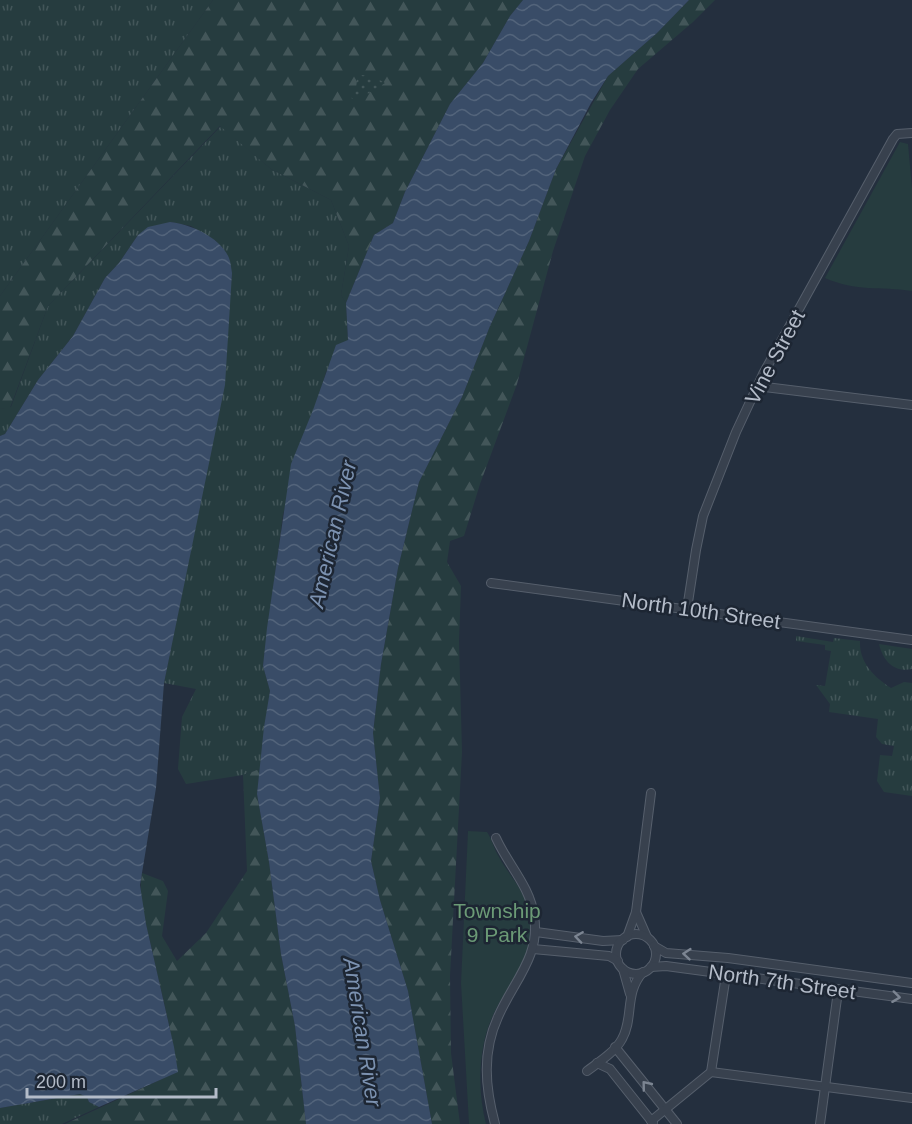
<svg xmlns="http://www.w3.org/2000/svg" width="912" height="1124" font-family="Arial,sans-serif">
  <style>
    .grass { fill: url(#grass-tufts) }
    .forest { fill: url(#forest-firs) }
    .park { fill: #263c3f }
    .garden { fill: url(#garden-dots) }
    .water { fill: url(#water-waves) }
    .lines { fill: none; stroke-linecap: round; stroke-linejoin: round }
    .minor-casing { stroke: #565f6c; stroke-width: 10 }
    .minor { stroke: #38414e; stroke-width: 8 }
    .oneway { stroke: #7c8592 }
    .labels { text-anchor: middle; stroke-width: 5; stroke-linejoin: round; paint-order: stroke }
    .street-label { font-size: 21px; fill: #b4bcc9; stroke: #1d2633 }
    .park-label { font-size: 21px; fill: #6b9a76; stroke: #1d2633 }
    .water-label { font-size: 22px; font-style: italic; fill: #7c92b1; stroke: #1d2633 }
  </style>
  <defs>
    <pattern id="grass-tufts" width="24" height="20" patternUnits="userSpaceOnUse" patternTransform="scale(1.5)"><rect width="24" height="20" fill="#263c3f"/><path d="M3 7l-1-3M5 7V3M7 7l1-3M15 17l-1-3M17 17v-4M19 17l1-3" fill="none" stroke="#435659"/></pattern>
    <pattern id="forest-firs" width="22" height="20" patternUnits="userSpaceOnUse" patternTransform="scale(1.5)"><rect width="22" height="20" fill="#263c3f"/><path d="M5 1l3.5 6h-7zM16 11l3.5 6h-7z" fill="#435659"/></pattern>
    <pattern id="garden-dots" width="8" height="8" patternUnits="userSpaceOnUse" patternTransform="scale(1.5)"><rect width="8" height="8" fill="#263c3f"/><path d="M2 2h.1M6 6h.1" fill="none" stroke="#435659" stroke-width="1.8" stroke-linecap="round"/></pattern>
    <pattern id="water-waves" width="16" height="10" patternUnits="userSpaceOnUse" patternTransform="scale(1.5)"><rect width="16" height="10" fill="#394c67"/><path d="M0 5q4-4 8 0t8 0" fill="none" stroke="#53647b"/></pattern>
  </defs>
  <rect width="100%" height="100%" fill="#242f3e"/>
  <g class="grass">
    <polygon points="0,0 213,0 0,296"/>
    <polygon points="221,126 271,169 331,200 349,246 341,295 346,303 348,340 326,372 283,514 263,666 270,691 260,769 243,775 186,784 178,769 182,717 196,689 164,683 208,461 230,295 232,273 216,241 191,226 171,222 138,235 119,263 105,278 73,336 38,380 5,434 0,436 0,409 11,407 48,306"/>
    <path d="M796,636L833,642L834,638L860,641C859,662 874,677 891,688L904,682L912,683V796L884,792L877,781L880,755L892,756L894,746L882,744L876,737L878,719L829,712L830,704L816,685L825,686L831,651L825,650V645L796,641Z"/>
    <path d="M879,644L912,649V669C894,673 883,661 879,644Z"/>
    <polygon points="80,1094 87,1097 89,1102 99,1107 62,1124 0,1124 0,1108"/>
  </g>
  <g class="forest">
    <polygon points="213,0 523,0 510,16 483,63 450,104 405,192 393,223 374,235 346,303 341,295 349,246 331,200 271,169 220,126 48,306 10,408 0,409 0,296"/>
    <polygon points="689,0 715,0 693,22 638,69 610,110 585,156 553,251 517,384 480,484 464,536 450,541 447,562 461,586 459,641 462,752 450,976 451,1053 460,1124 432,1124 408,991 380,900 371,861 380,798 373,734 381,664 398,568 419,482 462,397 490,326 529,241 556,169 608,76 657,33"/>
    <path d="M260,769L257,794L269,862L281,954L295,1026L306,1124H65L177,1072C172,1028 159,985 150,941C145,919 138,895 142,873L163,881L168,891L162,936L177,961L206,933L247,871L243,775Z"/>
  </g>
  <g class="park">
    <path d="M900,142L908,144L912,188V291C879,286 857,292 825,278Z"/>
    <path d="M468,831L487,832C492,839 494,849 499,857C510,877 528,894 530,918C534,959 512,977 495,1011C478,1044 477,1089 486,1124H469L461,983Z"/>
  </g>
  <polygon class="garden" points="361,75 372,76 385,83 361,98 352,99 350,93 356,88 357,80"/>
  <g class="water">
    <polygon points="523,0 689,0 657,33 608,76 591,103 556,169 529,241 490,326 462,397 419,482 398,568 381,664 373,733 380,798 371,861 380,900 408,991 432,1124 306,1124 295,1026 281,954 269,862 257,794 264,727 270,691 263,666 267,628 291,464 313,410 336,345 348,340 346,303 374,235 393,223 405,192 450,104 483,63 510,16"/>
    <path d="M170,222C191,224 221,238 229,258C231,263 231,268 232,273L225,385L164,683L156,788L140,885L146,924L174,1047L178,1072L99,1107L89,1102L87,1097L80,1094L0,1108V436L5,434L38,380L73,336L105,278L119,263L138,235L148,227Z"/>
  </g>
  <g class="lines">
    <g class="minor-casing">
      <g id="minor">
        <polyline points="757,386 912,405"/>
        <polyline points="491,583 912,640"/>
        <polyline points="687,609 696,550 703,516 736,432 763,374 893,139 897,134 912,133"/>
        <polyline points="636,912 647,937"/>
        <polyline points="536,932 603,941 623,940"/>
        <circle cx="636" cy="954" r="20"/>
        <polyline points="627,937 636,912 651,793"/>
        <polyline points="654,946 666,953 728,958 912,983"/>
        <polyline points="533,949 609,956 618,961"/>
        <polyline points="651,967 666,966 912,999"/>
        <polyline points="623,969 630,994"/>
        <polyline points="615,1047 677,1124"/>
        <polyline points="597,1063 610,1069 653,1123"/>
        <path d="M587,1071C599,1062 615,1052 622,1039C634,1018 624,993 643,972"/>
        <polyline points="711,1072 912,1098"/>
        <polyline points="651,1121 711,1072 726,975"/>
        <path d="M495,1124C485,1087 482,1052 498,1017C513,982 541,956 534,916C530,886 508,865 496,838"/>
        <polyline points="820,1124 838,991"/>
      </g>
    </g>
    <use href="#minor" class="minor"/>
  </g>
  <defs><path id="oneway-chevron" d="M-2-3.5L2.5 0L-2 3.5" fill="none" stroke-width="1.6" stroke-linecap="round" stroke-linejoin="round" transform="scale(1.5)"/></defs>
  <g class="oneway">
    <use href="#oneway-chevron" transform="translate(579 937) rotate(-172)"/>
    <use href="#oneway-chevron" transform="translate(687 954) rotate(-175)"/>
    <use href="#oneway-chevron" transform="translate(896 997) rotate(7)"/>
    <use href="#oneway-chevron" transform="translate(646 1085) rotate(-129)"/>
  </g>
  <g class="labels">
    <g class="street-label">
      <text transform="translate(775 357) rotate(-62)" y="7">Vine Street</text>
      <text transform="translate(701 611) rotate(8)" y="7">North 10th Street</text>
      <text transform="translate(782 982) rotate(8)" y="7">North 7th Street</text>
    </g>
    <g class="park-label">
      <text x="497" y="918">Township<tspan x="497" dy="24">9 Park</tspan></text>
    </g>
    <g class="water-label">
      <text transform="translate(332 534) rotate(-77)" y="8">American River</text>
      <text transform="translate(363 1032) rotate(81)" y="8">American River</text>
    </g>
  </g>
  <path d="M27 1088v9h189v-9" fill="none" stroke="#b4bcc9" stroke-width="3"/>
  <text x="36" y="1088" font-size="18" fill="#b4bcc9" stroke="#1d2633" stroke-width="4.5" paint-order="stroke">200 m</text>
</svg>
